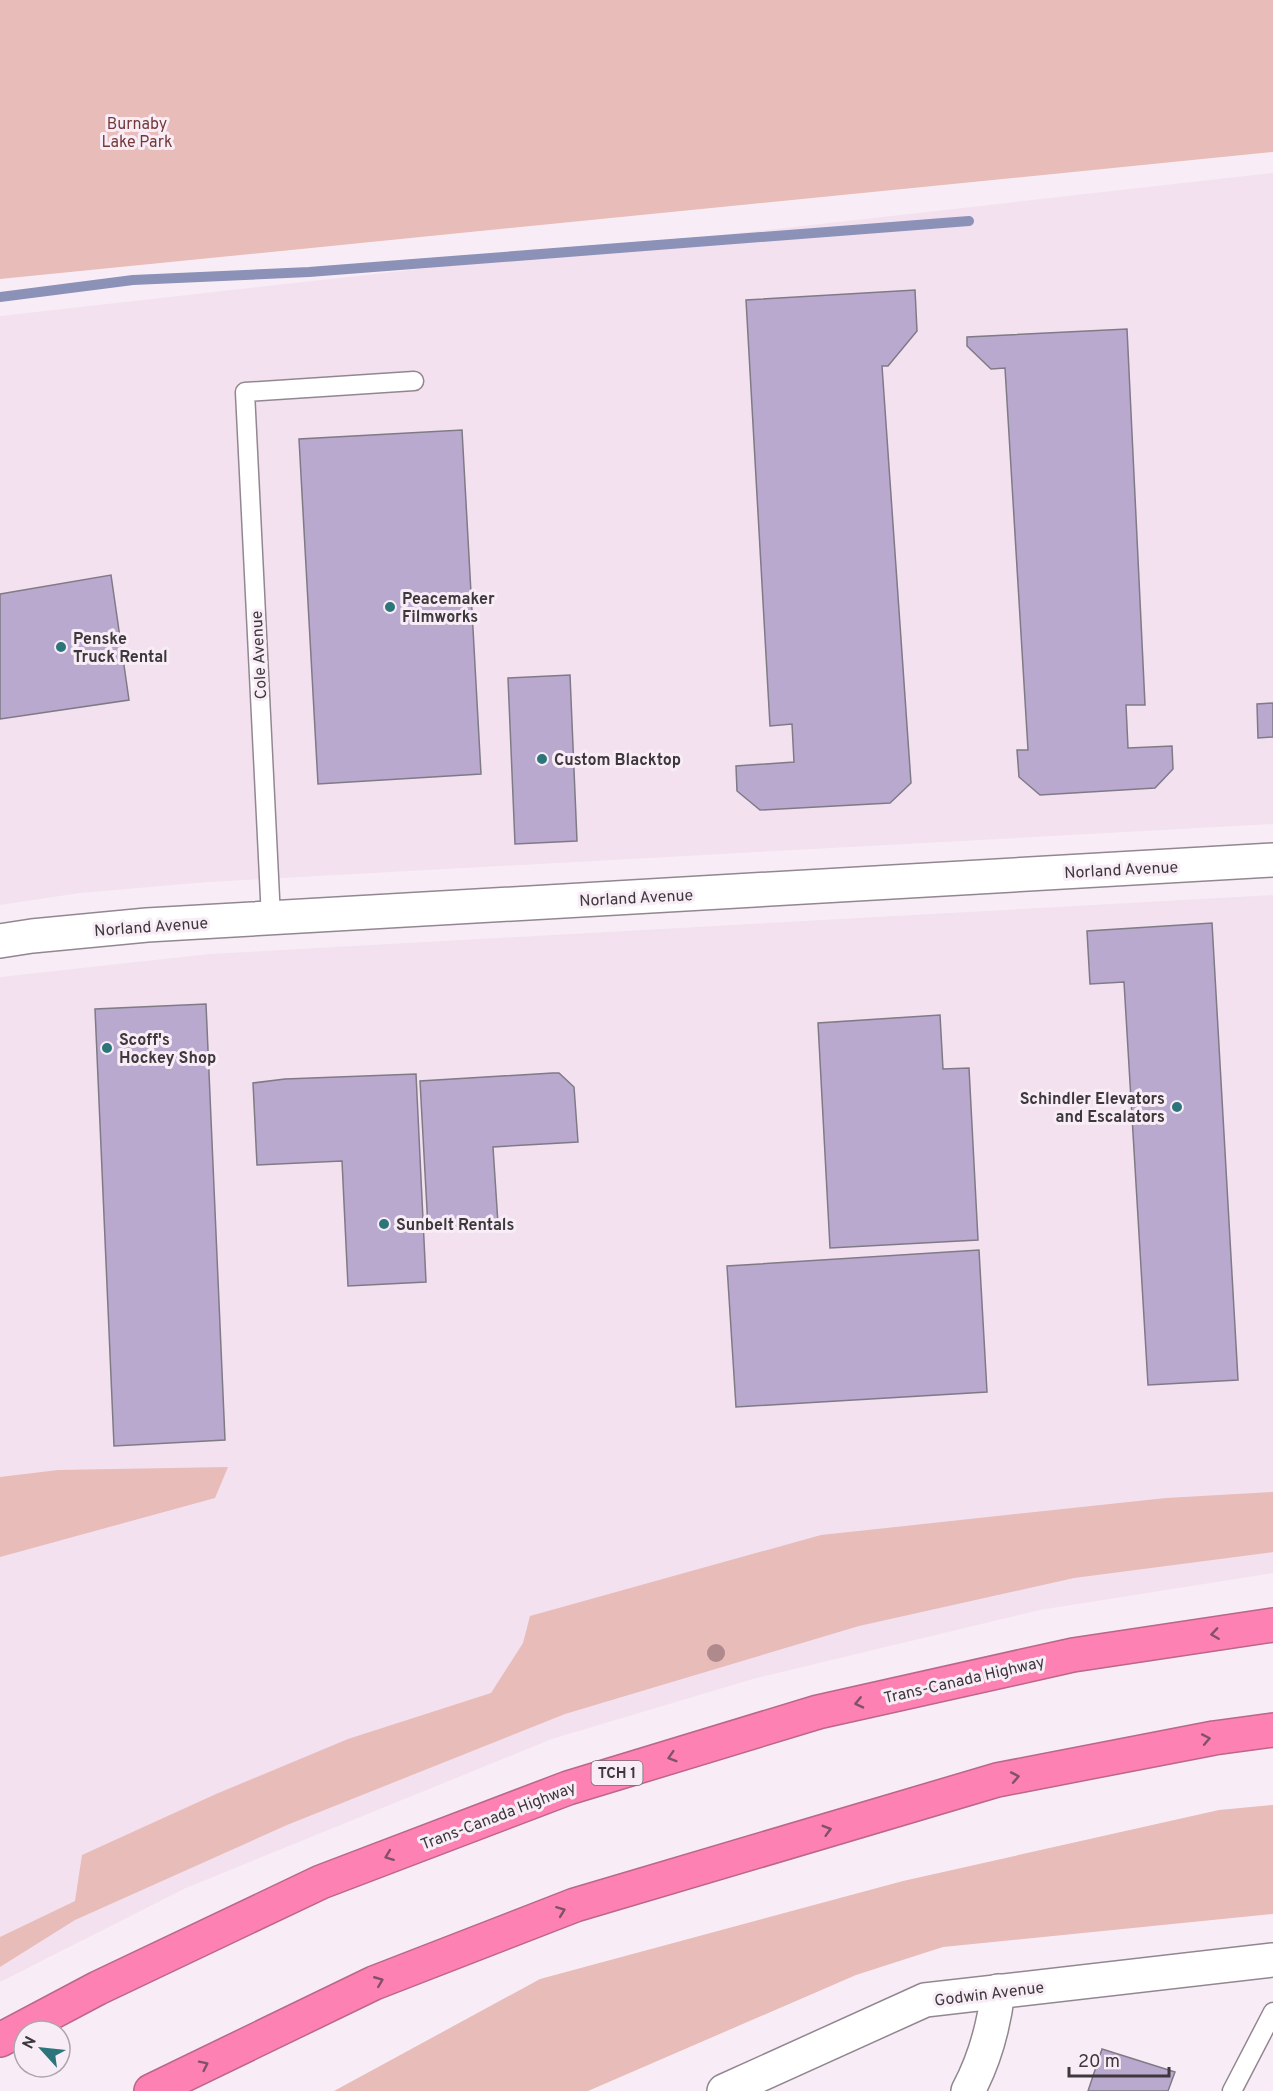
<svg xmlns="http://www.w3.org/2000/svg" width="1273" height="2091" font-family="Overpass,sans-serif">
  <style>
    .built { fill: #f3e1f0 }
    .green { fill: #e8bcb9 }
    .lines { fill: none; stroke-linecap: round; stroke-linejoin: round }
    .stream { stroke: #8c91b7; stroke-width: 10 }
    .building { fill: #baa9cf; stroke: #7f7a86; stroke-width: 1.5 }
    .service-casing { stroke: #928790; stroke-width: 21 }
    .minor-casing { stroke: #928790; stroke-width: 36 }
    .tertiary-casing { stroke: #928790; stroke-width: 36 }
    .motorway-casing { stroke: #ba6789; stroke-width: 36 }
    .service { stroke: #fff; stroke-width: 18 }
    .minor { stroke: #fff; stroke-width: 33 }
    .tertiary { stroke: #fff; stroke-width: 33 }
    .motorway { stroke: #fe81b3; stroke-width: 33 }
    .tree { fill: #b0898d }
    .oneway { stroke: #815266 }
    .poi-dot { fill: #2b757b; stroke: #f8edf6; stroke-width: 2 }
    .labels { text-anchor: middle; stroke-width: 6; stroke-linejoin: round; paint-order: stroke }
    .shield { fill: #f8edf6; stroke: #756e74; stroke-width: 1.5 }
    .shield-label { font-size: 15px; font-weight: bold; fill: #3d383c }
    .park-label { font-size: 16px; fill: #753837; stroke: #f8edf6 }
    .poi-label { font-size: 16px; font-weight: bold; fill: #3d383c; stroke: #f8edf6; text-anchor: start }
    .street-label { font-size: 16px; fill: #3d383c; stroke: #f8edf6 }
  </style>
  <rect width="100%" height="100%" fill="#f8edf6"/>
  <g class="built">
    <polygon points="1273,173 1273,824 209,882 80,893 0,905 0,316"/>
    <polygon points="1273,895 1273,1573 1040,1610 753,1679 552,1739 186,1888 0,1982 0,977 209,954"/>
  </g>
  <g class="green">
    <polygon points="0,0 1273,0 1273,152 0,279"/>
    <polygon points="228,1467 215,1498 0,1557 0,1477 58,1470"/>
    <polygon points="1273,1492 1273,1552 1074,1578 859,1626 565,1714 287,1825 75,1920 0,1967 0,1937 75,1901 82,1855 216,1794 348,1739 491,1693 523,1643 530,1616 821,1535 1166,1498"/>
    <polygon points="1273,1805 1273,1914 943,1947 856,1975 588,2091 334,2091 540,1979 903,1881 1219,1810"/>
  </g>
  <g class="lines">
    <polyline class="stream" points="0,297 133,280 309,272 969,221"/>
  </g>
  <g class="building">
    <polygon points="915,290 917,331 888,366 882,366 911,783 890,803 760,810 737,791 736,766 794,762 792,724 770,726 746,300"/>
    <polygon points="1127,329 1145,705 1126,705 1128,748 1172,746 1173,769 1155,788 1040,795 1019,777 1017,750 1028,750 1005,368 991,369 967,346 967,337"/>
    <polygon points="462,430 481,774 318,784 299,439"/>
    <polygon points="111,575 129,700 0,719 0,594"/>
    <polygon points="570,675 577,841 515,844 508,678"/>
    <polygon points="1273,703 1273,737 1258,738 1257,704"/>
    <polygon points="1212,923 1238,1380 1148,1385 1124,982 1090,984 1087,931"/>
    <polygon points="206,1004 225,1440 114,1446 95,1009"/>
    <polygon points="940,1015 943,1069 969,1068 978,1240 830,1248 818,1023"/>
    <polygon points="553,1073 559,1073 574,1087 578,1142 493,1147 498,1224 428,1228 420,1081"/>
    <polygon points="416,1074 426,1282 348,1286 342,1161 257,1165 253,1083 285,1079"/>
    <polygon points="979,1250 987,1392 736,1407 727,1266"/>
    <polygon points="1102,2049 1175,2072 1168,2091 1088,2091"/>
  </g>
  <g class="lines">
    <g class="service-casing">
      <g id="service">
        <polyline points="271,918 245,392 414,381"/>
        <polyline points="1232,2091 1273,2012"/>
      </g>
    </g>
    <g class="minor-casing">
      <g id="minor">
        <polyline points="724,2091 925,2000 1273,1960"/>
        <path d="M968,2091C984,2061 994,2025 998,1991"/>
      </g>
    </g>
    <g class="tertiary-casing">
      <polyline id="tertiary" points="0,941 32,936 147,925 1273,860"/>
    </g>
    <g class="motorway-casing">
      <g id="motorway">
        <polyline points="0,2040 98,1988 321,1882 568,1788 818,1712 1073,1655 1273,1625"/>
        <polyline points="151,2091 374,1983 575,1905 997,1780 1214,1738 1273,1730"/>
      </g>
    </g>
    <use href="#service" class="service"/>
    <use href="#minor" class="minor"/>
    <use href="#tertiary" class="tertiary"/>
    <use href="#motorway" class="motorway"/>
  </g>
  <circle class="tree" cx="716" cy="1653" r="9"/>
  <defs><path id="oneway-chevron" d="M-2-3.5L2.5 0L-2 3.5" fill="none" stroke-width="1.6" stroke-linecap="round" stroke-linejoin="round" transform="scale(1.5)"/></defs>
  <g class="oneway">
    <use href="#oneway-chevron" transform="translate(1215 1634) rotate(172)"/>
    <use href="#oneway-chevron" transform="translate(859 1703) rotate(167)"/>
    <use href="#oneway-chevron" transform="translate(1206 1739) rotate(-11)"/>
    <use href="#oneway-chevron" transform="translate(672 1757) rotate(163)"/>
    <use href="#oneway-chevron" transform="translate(1015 1777) rotate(-11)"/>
    <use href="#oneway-chevron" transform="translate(827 1830) rotate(-16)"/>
    <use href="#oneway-chevron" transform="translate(389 1856) rotate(159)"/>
    <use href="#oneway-chevron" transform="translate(561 1911) rotate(-21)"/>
    <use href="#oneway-chevron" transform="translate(379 1981) rotate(-22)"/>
    <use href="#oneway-chevron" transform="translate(204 2065) rotate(-26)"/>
  </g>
  <g class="poi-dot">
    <circle cx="390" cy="607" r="6"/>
    <circle cx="61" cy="647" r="6"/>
    <circle cx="542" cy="759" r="6"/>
    <circle cx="107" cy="1048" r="6"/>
    <circle cx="1177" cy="1107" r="6"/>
    <circle cx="384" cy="1224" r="6"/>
  </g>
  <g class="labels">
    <rect class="shield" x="591.5" y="1761" width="51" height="24" rx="4.5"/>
    <g class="shield-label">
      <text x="617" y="1778">TCH 1</text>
    </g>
    <g class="park-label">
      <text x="137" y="129">Burnaby<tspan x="137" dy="18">Lake Park</tspan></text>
    </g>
    <g class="poi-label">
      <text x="402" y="604">Peacemaker<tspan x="402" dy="18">Filmworks</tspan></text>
      <text x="73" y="644">Penske<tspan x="73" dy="18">Truck Rental</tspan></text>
      <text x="554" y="765">Custom Blacktop</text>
      <text x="119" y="1045">Scoff's<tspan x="119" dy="18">Hockey Shop</tspan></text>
      <text x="1165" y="1104" text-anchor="end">Schindler Elevators<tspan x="1165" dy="18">and Escalators</tspan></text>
      <text x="396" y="1230">Sunbelt Rentals</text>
    </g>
    <g class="street-label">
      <text transform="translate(258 655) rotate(-93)" y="6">Cole Avenue</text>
      <text transform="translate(1121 869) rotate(-3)" y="6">Norland Avenue</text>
      <text transform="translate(636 897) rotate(-3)" y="6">Norland Avenue</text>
      <text transform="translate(151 926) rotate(-4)" y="6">Norland Avenue</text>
      <text transform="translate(964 1679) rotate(-13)" y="6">Trans-Canada Highway</text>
      <text transform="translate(498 1815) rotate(-21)" y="6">Trans-Canada Highway</text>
      <text transform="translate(989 1993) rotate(-7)" y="6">Godwin Avenue</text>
    </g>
  </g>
  <g transform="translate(42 2049) rotate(297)"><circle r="28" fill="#f8edf6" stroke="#ada5ac" stroke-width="1.5"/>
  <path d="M0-4.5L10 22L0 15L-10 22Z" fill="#2b757b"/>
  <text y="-9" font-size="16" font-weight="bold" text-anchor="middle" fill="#3d383c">N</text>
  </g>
  <path d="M1069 2067v9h100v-9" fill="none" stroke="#3d383c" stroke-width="3"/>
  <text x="1078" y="2067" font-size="18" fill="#3d383c" stroke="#f8edf6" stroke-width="4.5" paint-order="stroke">20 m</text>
</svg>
